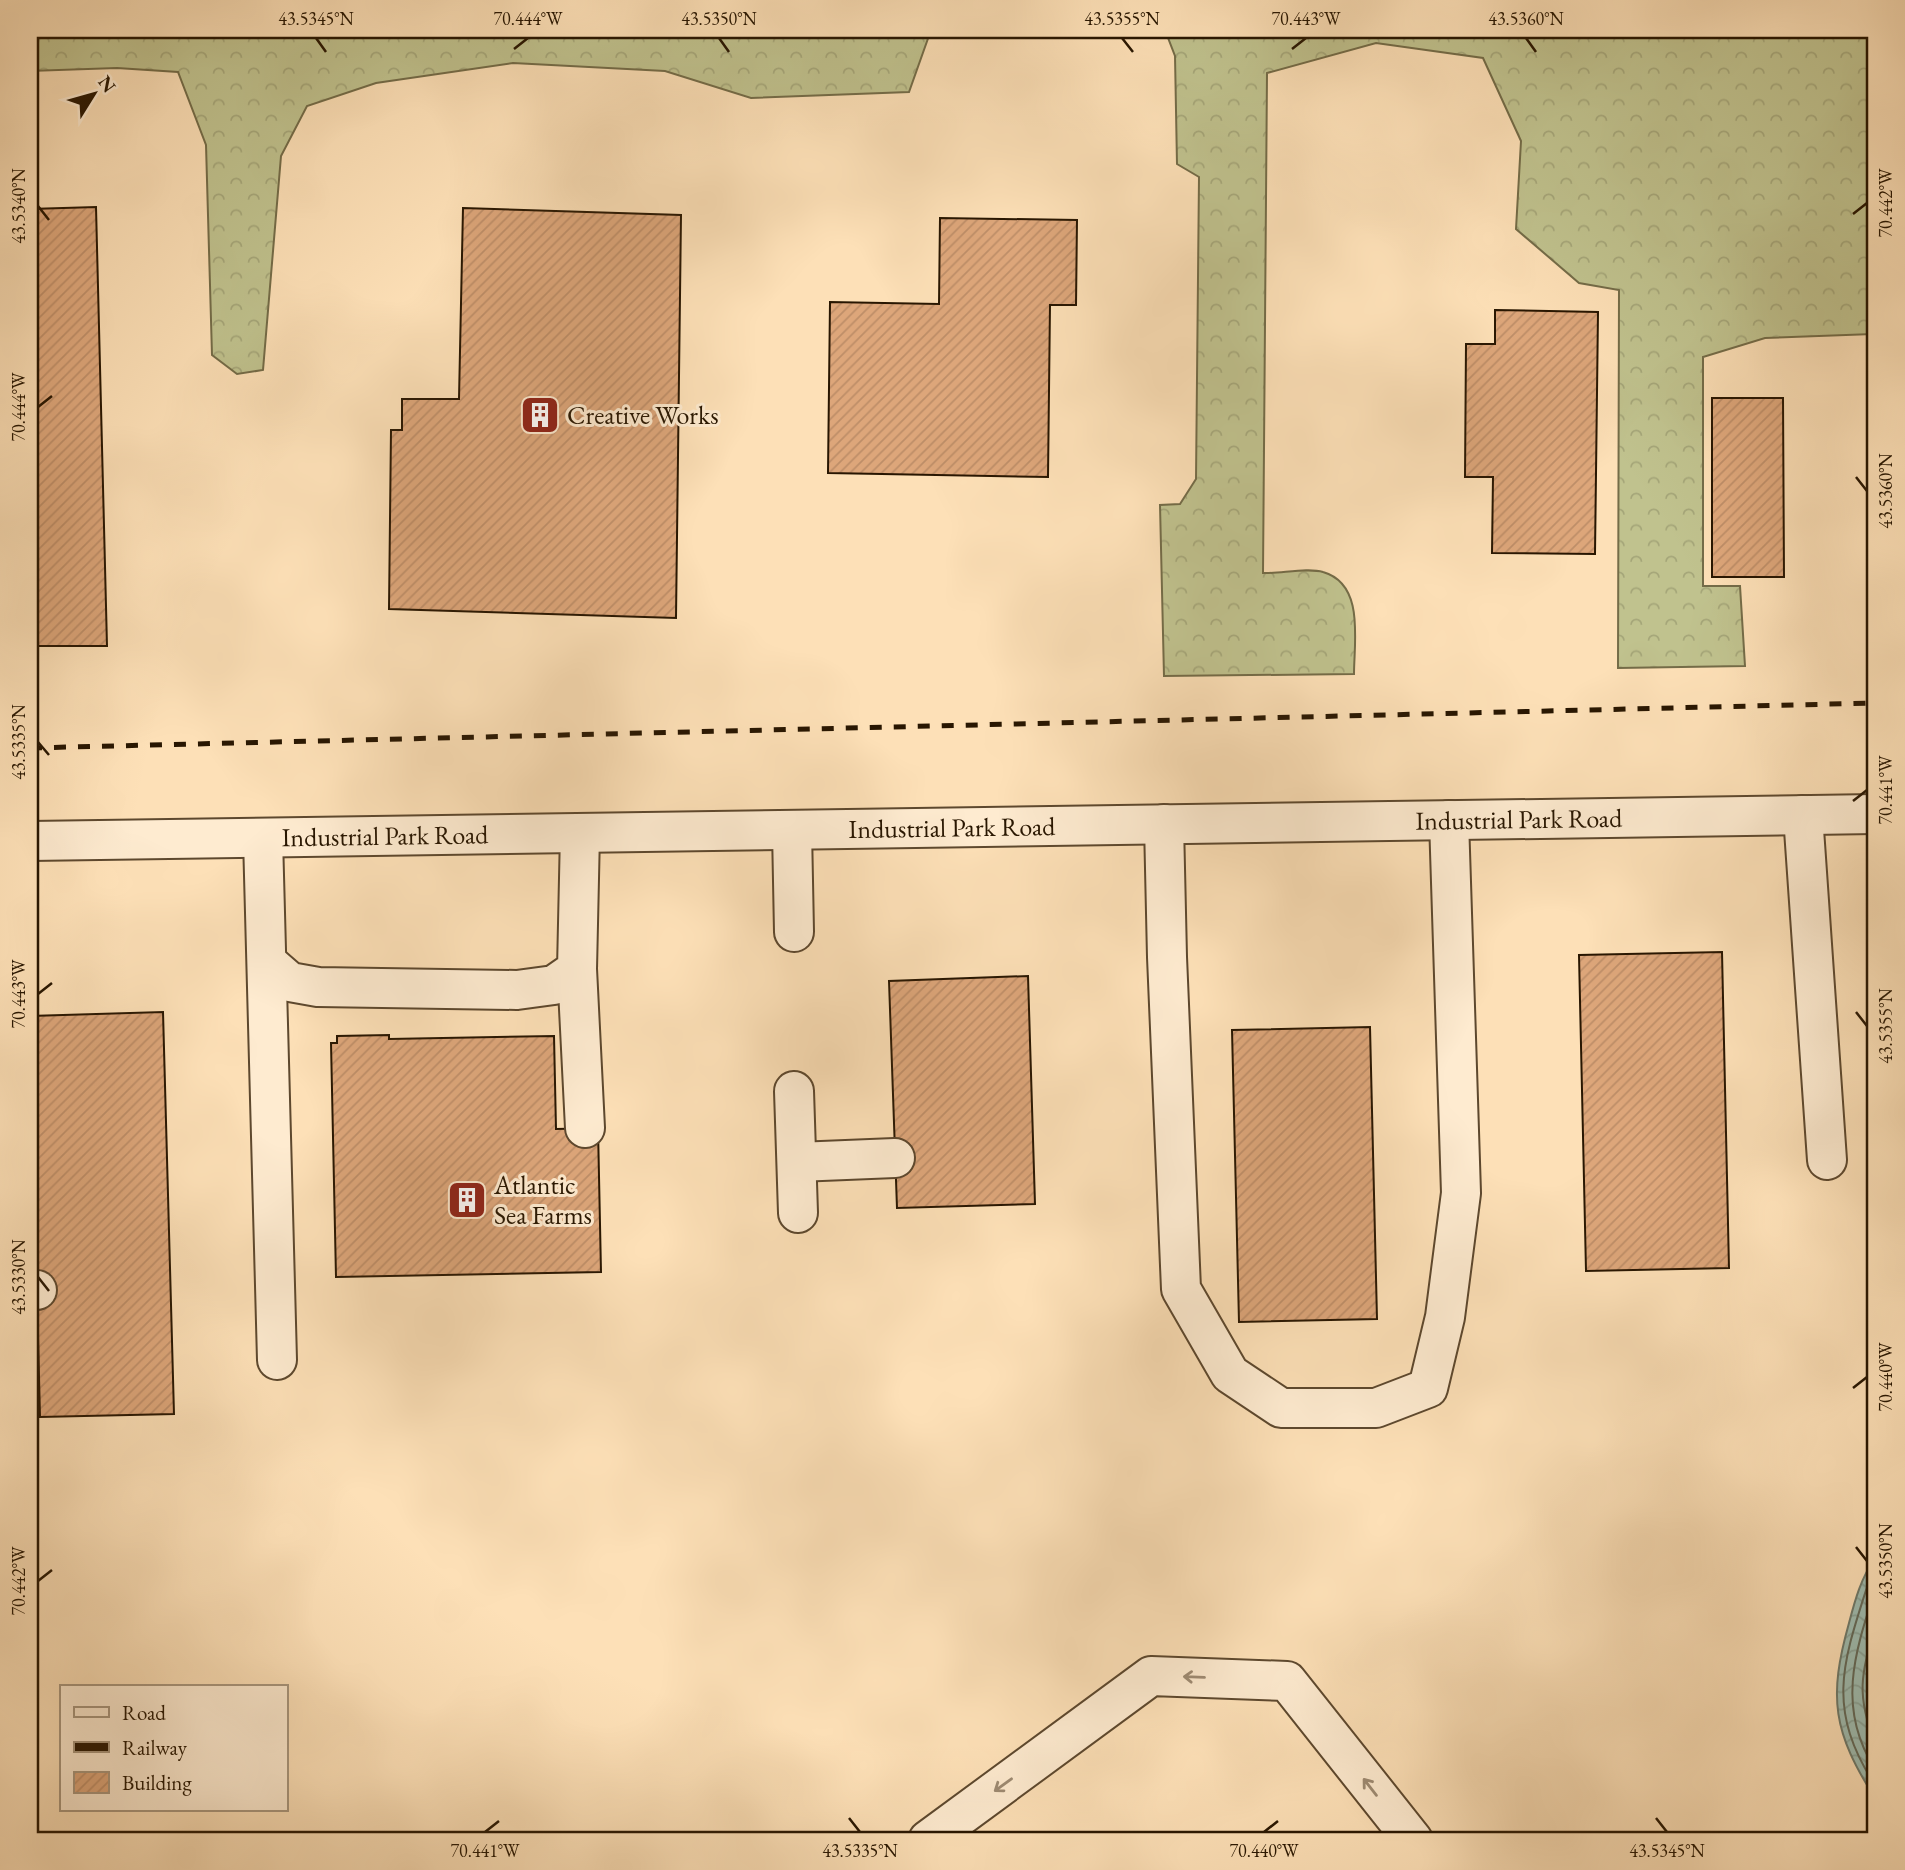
<svg xmlns="http://www.w3.org/2000/svg" width="1905" height="1870" font-family="'EB Garamond',serif">
  <style>
    .forest { fill: url(#forest-crowns); stroke: #746c48; stroke-width: 2 }
    .water { fill: url(#water-waves); stroke: #6f7a6b; stroke-width: 2 }
    .lines { fill: none; stroke-linecap: round; stroke-linejoin: round }
    .shore { stroke: #646a59; stroke-width: 2 }
    .building { fill: url(#building-hatch); stroke: #281601; stroke-width: 2 }
    .minor-casing { stroke: #5d482e; stroke-width: 42 }
    .minor { stroke: #feebd0; stroke-width: 38 }
    .rail { stroke: #281601; stroke-width: 5; stroke-dasharray: 12 12; stroke-linecap: butt }
    .oneway { stroke: #9e8b73 }
    .ticks { fill: none; stroke: #281601; stroke-width: 2.5 }
    .labels { text-anchor: middle; stroke-width: 6; stroke-linejoin: round; paint-order: stroke }
    .poi-label { font-size: 26px; fill: #281601; stroke: #feebd0; text-anchor: start }
    .street-label { font-size: 26px; fill: #281601; stroke: #feebd0 }
    .neatline { fill: none; stroke: #281601; stroke-width: 2.5 }
    .ticks-label { font-size: 18px; text-anchor: middle; fill: #281601 }
  </style>
  <defs>
    <pattern id="forest-crowns" width="20" height="18" patternUnits="userSpaceOnUse" patternTransform="scale(1.75)"><rect width="20" height="18" fill="#c0c28e"/><path d="M2 6a3 3 0 1 1 6 0M12 15a3 3 0 1 1 6 0" fill="none" stroke="#a5a679"/></pattern>
    <pattern id="water-waves" width="16" height="10" patternUnits="userSpaceOnUse" patternTransform="scale(1.75)"><rect width="16" height="10" fill="#9fbdb1"/><path d="M0 5q4-4 8 0t8 0" fill="none" stroke="#89a296"/></pattern>
    <pattern id="building-hatch" width="6" height="6" patternUnits="userSpaceOnUse" patternTransform="scale(1.75)"><rect width="6" height="6" fill="#dda67a"/><path d="M-1 1l2-2M0 6l6-6M5 7l2-2" fill="none" stroke="#be8e68"/></pattern>
  </defs>
  <rect width="100%" height="100%" fill="#fde0b7"/>
  <filter id="stains"><feTurbulence type="fractalNoise" baseFrequency=".00286" numOctaves="4"/><feColorMatrix values="0 0 0 0 .2 0 0 0 0 .09 0 0 0 0 .02 0 0 0 .5 -.17"/></filter>
  <radialGradient id="worn" r=".72"><stop offset=".6" stop-color="#630" stop-opacity="0"/><stop offset="1" stop-color="#630" stop-opacity=".3"/></radialGradient>
  <g class="forest">
    <polygon points="30,30 931,30 909,92 751,98 665,71 513,63 376,83 307,106 281,156 263,370 237,374 212,355 206,145 178,72 117,68 30,71"/>
    <path d="M1165,30H1875V336L1873,334L1765,338L1703,357V586H1740L1745,666L1618,668L1619,290L1579,283L1516,229L1521,141L1483,58L1376,43L1267,73L1263,573C1279,574 1308,567 1323,572C1365,584 1354,641 1354,674L1164,676L1160,505L1180,504L1196,479L1199,177L1177,164L1175,56Z"/>
  </g>
  <path class="water" d="M1875,1558V1798C1833,1732 1828,1698 1849,1623C1855,1600 1861,1578 1875,1558Z"/>
  <g class="lines">
    <g class="shore">
      <path d="M1875,1571L1869,1581C1843,1662 1825,1708 1875,1785"/>
      <path d="M1875,1590C1855,1652 1836,1708 1875,1769"/>
      <path d="M1875,1626C1861,1676 1856,1694 1875,1744"/>
    </g>
  </g>
  <g class="building">
    <polygon points="96,207 107,646 30,646 30,209"/>
    <polygon points="463,208 681,215 676,618 389,609 391,430 402,430 402,399 459,399"/>
    <polygon points="940,218 1077,220 1076,305 1050,305 1048,477 828,473 830,302 939,304"/>
    <polygon points="1495,310 1598,312 1595,554 1492,553 1493,477 1465,477 1466,344 1495,344"/>
    <polygon points="1712,398 1783,398 1784,577 1712,577"/>
    <polygon points="1722,952 1729,1268 1586,1271 1579,955"/>
    <polygon points="1028,976 1035,1204 897,1208 889,981"/>
    <polygon points="163,1012 174,1414 40,1417 30,1016"/>
    <polygon points="1370,1027 1377,1319 1239,1322 1232,1030"/>
    <polygon points="389,1035 389,1039 554,1036 556,1129 598,1128 601,1272 336,1277 331,1043 337,1043 337,1036"/>
  </g>
  <g class="lines">
    <g class="minor-casing">
      <g id="minor">
        <polyline points="1803,815 1827,1160"/>
        <polyline points="1164,824 1167,957 1181,1289 1230,1374 1281,1408 1376,1408 1428,1388 1445,1317 1461,1193 1449,820"/>
        <polyline points="792,830 794,932"/>
        <polyline points="263,838 277,1360"/>
        <path id="s1" d="M30,841L1875,814"/>
        <polyline points="267,962 290,982 318,987 517,990 554,985 577,969 580,833"/>
        <polyline points="577,969 585,1128"/>
        <polyline points="794,1091 798,1213"/>
        <polyline points="797,1162 895,1158"/>
        <polyline points="30,1290 37,1290"/>
        <polyline points="928,1840 1151,1676 1287,1681 1413,1840"/>
      </g>
    </g>
    <use href="#minor" class="minor"/>
    <polyline class="rail" points="30,748 1875,703"/>
  </g>
  <defs><path id="oneway-shaft" d="M-6 0H5M1.5-3L5.5 0L1.5 3" fill="none" stroke-width="1.6" stroke-linecap="round" stroke-linejoin="round" transform="scale(1.75)"/></defs>
  <g class="oneway">
    <use href="#oneway-shaft" transform="translate(1194 1677) rotate(-178)"/>
    <use href="#oneway-shaft" transform="translate(1003 1785) rotate(144)"/>
    <use href="#oneway-shaft" transform="translate(1370 1787) rotate(-128)"/>
  </g>
  <path class="ticks" d="M316,38L326,52M719,38L729,52M1122,38L1133,52M1526,38L1536,52M514,49L528,38M1292,49L1306,38M38,206L49,220M1853,214L1867,203M38,407L52,396M1856,477L1867,491M38,742L49,755M1853,801L1867,790M38,994L52,983M1856,1012L1867,1026M38,1277L49,1291M1853,1388L1867,1377M1856,1547L1867,1561M38,1581L52,1570M849,1818L860,1832M1656,1818L1667,1832M485,1832L499,1821M1264,1832L1278,1821"/>
  <defs>
    <g id="building-square" transform="scale(2.0125)"><rect x="-9" y="-9" width="18" height="18" rx="4" fill="#8f2418" stroke="#feebd0"/><path d="M-4-6H4V6H1V3H-1V6H-4ZM-2.5-4.3h1.7v1.8h-1.7ZM.8-4.3h1.7v1.8H.8ZM-2.5-1h1.7V.8h-1.7ZM.8-1h1.7V.8H.8Z" fill="#fff"/></g>
  </defs>
  <g fill-rule="evenodd">
    <use href="#building-square" x="540" y="415"/>
    <use href="#building-square" x="467" y="1200"/>
  </g>
  <g class="labels">
    <g class="poi-label">
      <text x="567" y="424">Creative Works</text>
      <text x="494" y="1194">Atlantic<tspan x="494" dy="30">Sea Farms</tspan></text>
    </g>
    <g class="street-label">
      <text dy="9" stroke="none"><textPath href="#s1" startOffset="1489">Industrial Park Road</textPath></text>
      <text dy="9" stroke="none"><textPath href="#s1" startOffset="922">Industrial Park Road</textPath></text>
      <text dy="9" stroke="none"><textPath href="#s1" startOffset="355">Industrial Park Road</textPath></text>
    </g>
  </g>
  <rect width="1905" height="1870" fill="none" stroke="#fde0b7" stroke-width="77"/>
  <rect x="60" y="1685" width="228" height="126" fill="#feebd0" stroke="#a8967d" stroke-width="2"/>
  <rect x="74" y="1707" width="35" height="10" fill="#feebd0" stroke="#a8967d" stroke-width="2"/>
  <text x="122" y="1720" font-size="21" fill="#281601">Road</text>
  <rect x="74" y="1742" width="35" height="10" fill="#281601" stroke="#a8967d" stroke-width="2"/>
  <text x="122" y="1755" font-size="21" fill="#281601">Railway</text>
  <rect x="74" y="1772" width="35" height="21" fill="url(#building-hatch)" stroke="#a8967d" stroke-width="2"/>
  <text x="122" y="1790" font-size="21" fill="#281601">Building</text>
  <g transform="translate(94 94) rotate(53)" stroke="#feebd0" stroke-width="5" paint-order="stroke">
  <path d="M0-5L12 26L0 18L-12 26Z" fill="#281601"/>
  <text y="-10" font-size="19" font-weight="bold" text-anchor="middle" fill="#281601">N</text>
  </g>
  <rect x="38" y="38" width="1829" height="1794" class="neatline"/>
  <g class="ticks-label">
    <text x="316" y="25">43.5345°N</text>
    <text x="528" y="25">70.444°W</text>
    <text x="719" y="25">43.5350°N</text>
    <text x="1122" y="25">43.5355°N</text>
    <text x="1306" y="25">70.443°W</text>
    <text x="1526" y="25">43.5360°N</text>
    <text transform="translate(1886 203) rotate(-90)" y="6">70.442°W</text>
    <text transform="translate(19 206) rotate(-90)" y="6">43.5340°N</text>
    <text transform="translate(19 407) rotate(-90)" y="6">70.444°W</text>
    <text transform="translate(1886 491) rotate(-90)" y="6">43.5360°N</text>
    <text transform="translate(19 742) rotate(-90)" y="6">43.5335°N</text>
    <text transform="translate(1886 790) rotate(-90)" y="6">70.441°W</text>
    <text transform="translate(19 994) rotate(-90)" y="6">70.443°W</text>
    <text transform="translate(1886 1026) rotate(-90)" y="6">43.5355°N</text>
    <text transform="translate(19 1277) rotate(-90)" y="6">43.5330°N</text>
    <text transform="translate(1886 1377) rotate(-90)" y="6">70.440°W</text>
    <text transform="translate(1886 1561) rotate(-90)" y="6">43.5350°N</text>
    <text transform="translate(19 1581) rotate(-90)" y="6">70.442°W</text>
    <text x="485" y="1857">70.441°W</text>
    <text x="860" y="1857">43.5335°N</text>
    <text x="1264" y="1857">70.440°W</text>
    <text x="1667" y="1857">43.5345°N</text>
  </g>
  <rect width="100%" height="100%" filter="url(#stains)"/>
  <rect width="100%" height="100%" fill="url(#worn)"/>
</svg>
